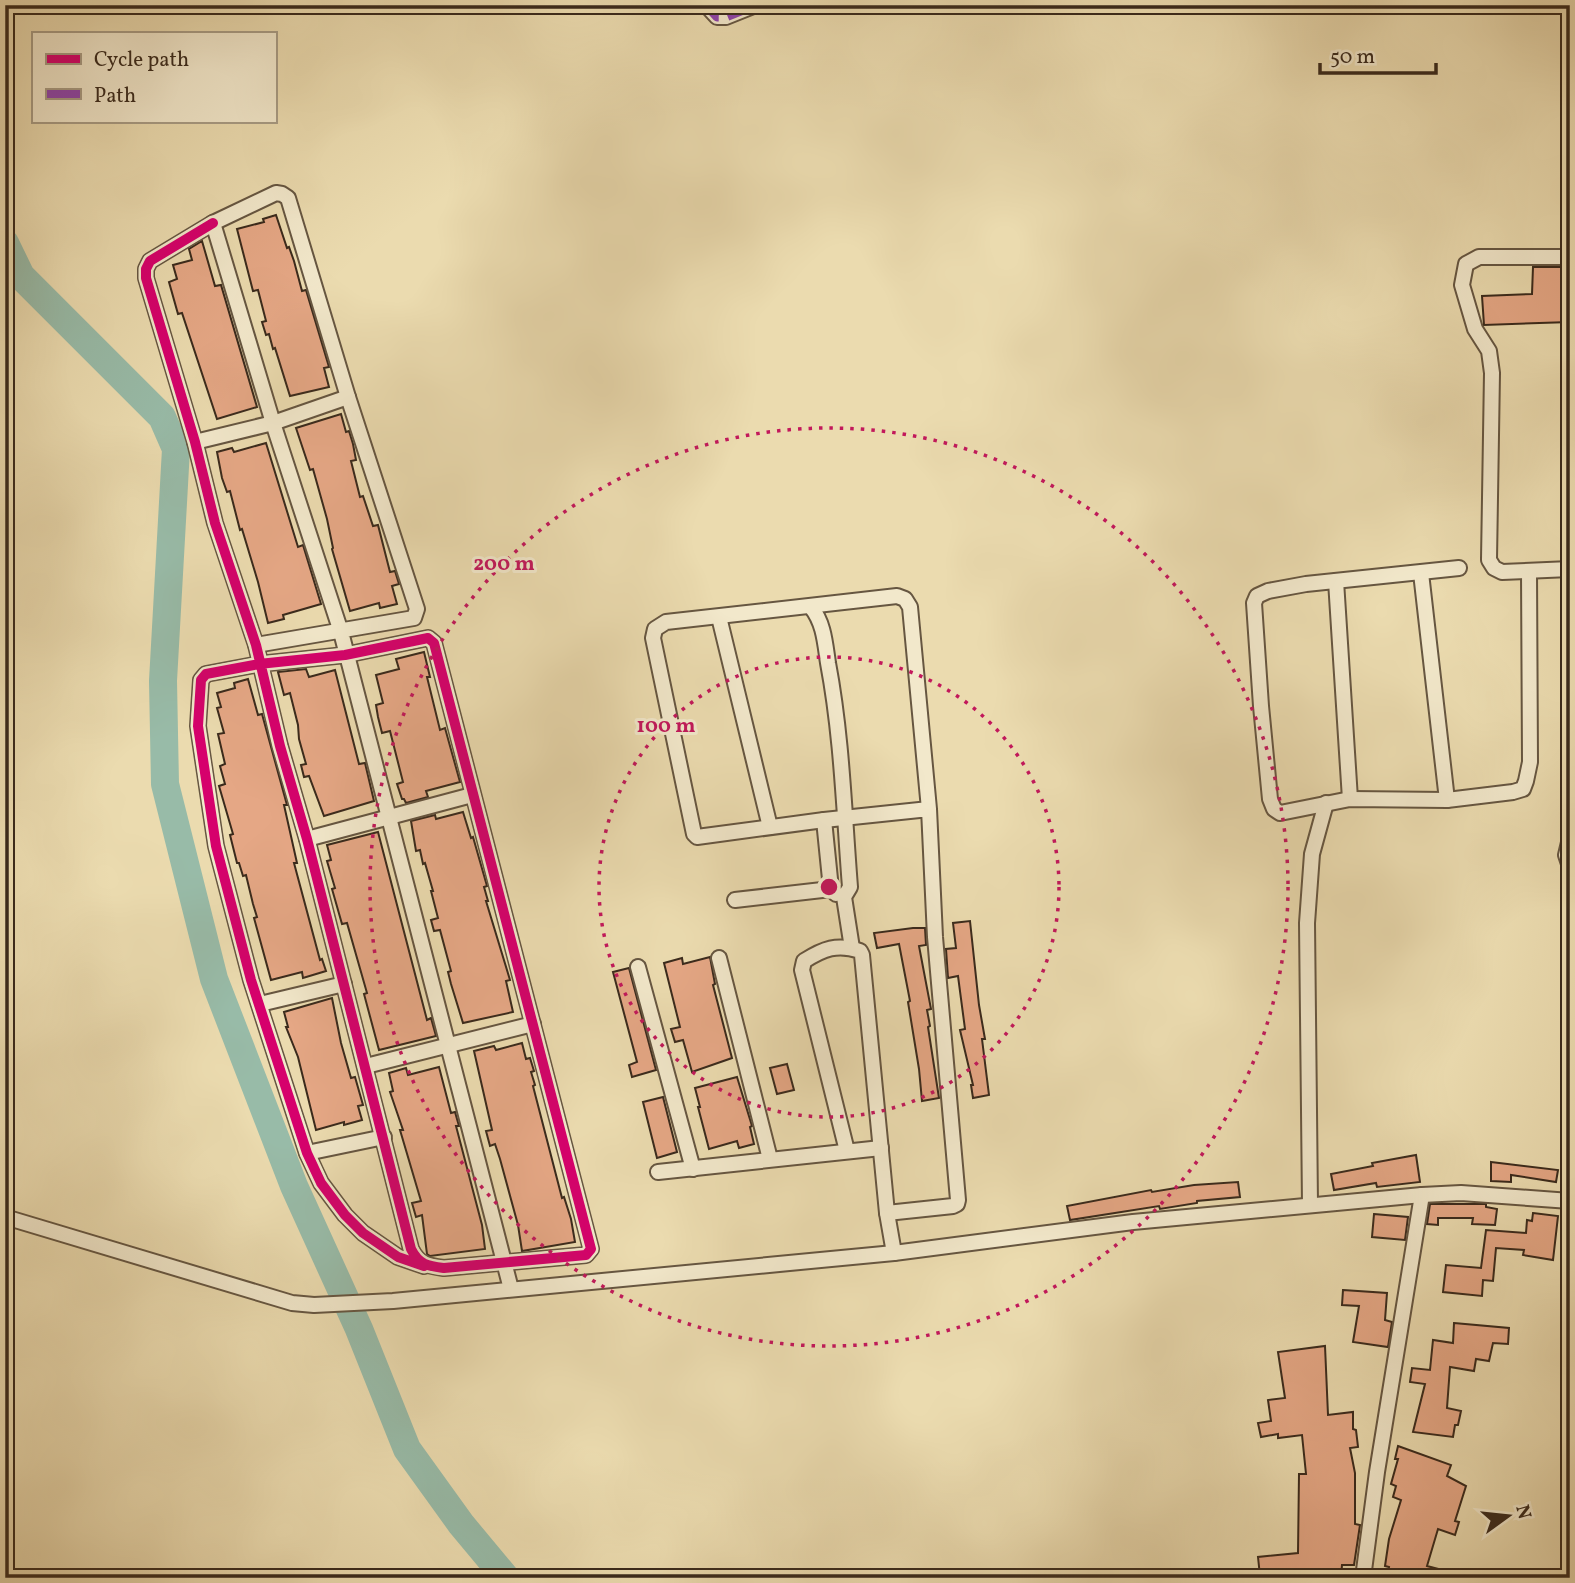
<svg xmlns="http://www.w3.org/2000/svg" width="1575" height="1583" font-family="Vollkorn,serif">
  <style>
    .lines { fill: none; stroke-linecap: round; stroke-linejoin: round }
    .river { stroke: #98bba8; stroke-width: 28 }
    .building { fill: #e5a785; stroke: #3a2a1c; stroke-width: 2 }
    .street-casing { stroke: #665641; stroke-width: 18 }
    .street { stroke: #f2e8cb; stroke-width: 14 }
    .quiet { stroke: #8e44ad; stroke-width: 9; stroke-dasharray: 18 9; stroke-linecap: butt }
    .cycleway-casing { stroke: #f2e8cb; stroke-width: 15 }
    .cycleway { stroke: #d6006c; stroke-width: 10 }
    .ring { fill: none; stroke: #c2185b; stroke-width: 3.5; stroke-dasharray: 3.5 7 }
    .centre { fill: #c2185b; stroke: #f2e8cb; stroke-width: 3.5 }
    .ring-label { font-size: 21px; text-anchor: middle; font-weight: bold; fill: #c2185b; stroke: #f2e8cb; stroke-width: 6; stroke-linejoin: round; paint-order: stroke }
  </style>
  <rect width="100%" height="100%" fill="#ebdbaf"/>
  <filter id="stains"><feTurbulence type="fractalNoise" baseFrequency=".00286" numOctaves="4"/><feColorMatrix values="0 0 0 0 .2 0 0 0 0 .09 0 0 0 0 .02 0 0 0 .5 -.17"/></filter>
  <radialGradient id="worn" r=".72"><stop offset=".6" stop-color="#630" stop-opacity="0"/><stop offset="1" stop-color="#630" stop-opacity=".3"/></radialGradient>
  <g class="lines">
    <polyline class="river" points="5,243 21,276 162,417 176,449 163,681 165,784 214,979 294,1186 359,1329 407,1449 461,1524 506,1578"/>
  </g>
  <g class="building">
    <polygon points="276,215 287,248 289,247 294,261 302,291 306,290 329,367 324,368 329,387 290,396 275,348 273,349 269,334 266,335 262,322 266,321 258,290 253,291 237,229 264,222 263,219"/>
    <polygon points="202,241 215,286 221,285 257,407 217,419 182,313 178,314 169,282 177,279 173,265 192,260 189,249"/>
    <polygon points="1533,267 1570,267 1570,322 1484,325 1482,296 1532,294"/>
    <polygon points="341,414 346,432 349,431 353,444 356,460 351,461 360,497 363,496 373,526 378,525 390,572 395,571 399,584 392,586 397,604 380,608 379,603 350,611 332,549 333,548 327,519 313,469 310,470 296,428"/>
    <polygon points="266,443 298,547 303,545 321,604 283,615 284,619 268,623 258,582 242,529 240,530 230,491 227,492 222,478 217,452 232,448 234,452"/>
    <polygon points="424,652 430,677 427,677 440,730 445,728 460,782 426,791 428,797 406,803 404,799 402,799 397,784 403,782 390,731 382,733 378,717 376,705 383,703 376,675 399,669 396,659"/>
    <polygon points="306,669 309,677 335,670 359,764 365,763 374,801 324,816 309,776 304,777 301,765 306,764 299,739 298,725 290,693 284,695 278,672"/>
    <polygon points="248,679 258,715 262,714 287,805 284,805 297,863 294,863 320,960 322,959 326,971 303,978 302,972 271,980 254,918 257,917 253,904 246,875 243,876 239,863 237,863 230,835 233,834 219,786 225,784 220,766 225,764 218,734 224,733 217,708 221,707 217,693 235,688 234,683"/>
    <polygon points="463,812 471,838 473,837 487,886 484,887 488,901 486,901 510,980 506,981 513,1012 463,1023 451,984 448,972 451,971 440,930 434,931 431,920 438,918 431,891 433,891 425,863 423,864 420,850 416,851 411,821 435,815 436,819"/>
    <polygon points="378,832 427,1020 431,1018 436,1036 379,1050 364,994 367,993 347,923 342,924 332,889 335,888 327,861 331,860 327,845"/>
    <polygon points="970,921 979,1005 985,1039 982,1039 989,1095 973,1098 971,1085 973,1085 960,1030 965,1029 958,976 948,978 946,949 956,948 953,923"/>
    <polygon points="913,928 925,928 926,945 919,946 931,1009 927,1010 930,1026 928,1027 939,1098 922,1101 919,1069 908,1002 910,1001 899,944 877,948 874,933"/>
    <polygon points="710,957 715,984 713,985 732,1058 692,1072 683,1040 675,1042 671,1029 680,1027 664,963 682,958 683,964"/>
    <polygon points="629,968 656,1070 632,1077 629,1065 637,1062 613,972"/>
    <polygon points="332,998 341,1043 351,1078 355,1077 363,1105 358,1106 362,1120 344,1125 344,1122 316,1130 298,1057 286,1027 288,1027 284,1012"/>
    <polygon points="522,1043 526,1059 530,1058 534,1071 531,1072 535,1085 533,1086 562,1198 564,1197 571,1219 575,1242 522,1251 518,1225 500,1159 495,1144 490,1146 486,1131 492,1130 474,1051 494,1046 496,1050"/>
    <polygon points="787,1064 794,1090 777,1094 770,1068"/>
    <polygon points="439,1067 451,1113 455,1112 459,1126 456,1126 482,1225 485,1249 430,1256 427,1254 422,1215 416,1217 412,1203 421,1201 400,1130 403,1130 390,1092 393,1091 389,1073 406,1068 408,1075"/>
    <polygon points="737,1077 752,1126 750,1127 754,1144 739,1148 737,1141 709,1149 698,1107 700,1107 695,1088"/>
    <polygon points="663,1097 677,1152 657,1158 643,1102"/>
    <polygon points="1416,1155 1420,1182 1377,1187 1376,1183 1334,1190 1331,1174 1373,1166 1372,1163"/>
    <polygon points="1491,1162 1558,1170 1556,1182 1511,1175 1511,1182 1491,1181"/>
    <polygon points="1238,1182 1240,1197 1197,1201 1197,1203 1160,1209 1159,1206 1070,1220 1067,1206 1151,1190 1152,1192 1194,1185"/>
    <polygon points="1430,1204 1486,1204 1486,1207 1497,1209 1495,1225 1472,1224 1473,1218 1438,1218 1438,1225 1427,1224"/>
    <polygon points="1533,1213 1558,1216 1553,1260 1523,1255 1524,1250 1496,1248 1493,1281 1483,1280 1482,1296 1443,1292 1446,1265 1481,1268 1486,1230 1526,1233 1527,1220 1532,1221"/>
    <polygon points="1374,1214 1408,1217 1405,1240 1372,1237"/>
    <polygon points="1343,1290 1387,1293 1385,1320 1392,1322 1388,1347 1353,1342 1359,1306 1342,1305"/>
    <polygon points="1454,1323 1509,1328 1508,1344 1493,1343 1489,1361 1476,1359 1474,1371 1450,1367 1447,1408 1461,1411 1458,1425 1455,1425 1453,1437 1413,1432 1425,1384 1410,1382 1412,1368 1430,1370 1433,1340 1453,1343"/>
    <polygon points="1325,1346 1328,1415 1353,1412 1353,1429 1356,1430 1358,1447 1350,1448 1355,1473 1355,1524 1360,1525 1354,1565 1342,1565 1341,1578 1279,1578 1279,1574 1260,1576 1258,1557 1298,1553 1299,1474 1306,1474 1302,1435 1278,1438 1278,1434 1261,1437 1258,1423 1271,1421 1268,1400 1285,1398 1278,1352"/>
    <polygon points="1398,1446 1451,1465 1447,1476 1466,1486 1455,1521 1459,1522 1455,1535 1438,1529 1427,1566 1454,1573 1454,1578 1387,1578 1389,1567 1385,1566 1389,1539 1401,1500 1393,1497 1396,1486 1391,1484 1398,1459 1395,1459"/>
  </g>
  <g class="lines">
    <g class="street-casing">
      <g id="street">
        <polyline points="706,5 717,17 726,17 756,5"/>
        <path d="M213,223L150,261L146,269V278L195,442L215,523L256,645L280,746L307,839L411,1249C419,1265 428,1266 444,1268L586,1255L591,1249L434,643L428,638L345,655L259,664L206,674L201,680L198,726L216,846L251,980L307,1153L321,1183L345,1215L363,1233L398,1257L424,1266"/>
        <polyline points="1570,257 1479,257 1466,264 1462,285 1475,329 1489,351 1492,373 1489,560 1494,568 1502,572 1570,569"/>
        <polyline points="195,442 273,423 348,397"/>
        <polyline points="1459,568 1306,584 1268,591 1257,596 1254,603 1261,706 1270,799 1274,809 1280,813 1350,799 1447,800 1513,792 1523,789 1526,781 1530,762 1529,572"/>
        <polyline points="1421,573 1447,800"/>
        <polyline points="1336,581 1350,799"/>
        <path d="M811,607C824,623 825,643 828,663C842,737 844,812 850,887L844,897L852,948"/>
        <polyline points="719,617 770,827"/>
        <polyline points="256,645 414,618 417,609 348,397 288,198 282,194 276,193 213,223 273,423 341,632 511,1289"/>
        <polyline points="824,820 831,889 836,894"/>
        <polyline points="1570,838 1566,855 1570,867"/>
        <polyline points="307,839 472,795"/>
        <polyline points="735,900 831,889"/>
        <polyline points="719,958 770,1159"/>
        <polyline points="638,967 693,1169"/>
        <polyline points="260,1004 344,984"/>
        <polyline points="366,1066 533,1024"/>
        <path d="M847,1151L802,970L804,961C823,949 837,943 860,951L862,955L887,1213L894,1253"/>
        <polyline points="307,1153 384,1137"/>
        <polyline points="658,1172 881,1148"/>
        <polyline points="1310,1204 1307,923 1312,854 1326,803"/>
        <polyline points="887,1213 953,1206 957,1204 958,1200 935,937 929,809 910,607 905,599 897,596 666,622 655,629 653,638 694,834 697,837 824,820 929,809"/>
        <polyline points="5,1217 292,1303 314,1305 393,1301 894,1253 1133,1222 1422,1195 1461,1193 1570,1201"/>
        <polyline points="1363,1578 1377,1472 1422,1195"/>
      </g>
    </g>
    <use href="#street" class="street"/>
    <polyline class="quiet" points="706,5 717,17 726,17 756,5"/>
    <g class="cycleway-casing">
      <path id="cycleway" d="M213,223L150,261L146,269V278L195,442L215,523L256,645L280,746L307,839L411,1249C419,1265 428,1266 444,1268L586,1255L591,1249L434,643L428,638L345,655L259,664L206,674L201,680L198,726L216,846L251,980L307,1153L321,1183L345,1215L363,1233L398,1257L424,1266"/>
    </g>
    <use href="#cycleway" class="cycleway"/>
  </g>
  <g class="ring">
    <circle cx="829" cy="887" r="230"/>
    <circle cx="829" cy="887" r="459"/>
  </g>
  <circle cx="829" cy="887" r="10" class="centre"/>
  <g class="ring-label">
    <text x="504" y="570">200 m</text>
    <text x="666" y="732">100 m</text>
  </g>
  <rect width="1575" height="1583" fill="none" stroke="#ebdbaf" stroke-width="28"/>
  <rect x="7" y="7" width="1561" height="1569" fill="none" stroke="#3a2a1c" stroke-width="3.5"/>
  <rect x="14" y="14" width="1547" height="1555" fill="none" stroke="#3a2a1c" stroke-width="2"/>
  <rect x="32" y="32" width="245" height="91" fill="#f2e8cb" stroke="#a89c85" stroke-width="2"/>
  <rect x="46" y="54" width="35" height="10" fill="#d6006c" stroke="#a89c85" stroke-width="2"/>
  <text x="94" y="66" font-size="21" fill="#3a2a1c">Cycle path</text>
  <rect x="46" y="89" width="35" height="10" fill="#8e44ad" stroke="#a89c85" stroke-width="2"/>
  <text x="94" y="102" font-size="21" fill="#3a2a1c">Path</text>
  <g transform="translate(1508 1516) rotate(75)" stroke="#f2e8cb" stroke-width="5" paint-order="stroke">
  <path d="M0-5L12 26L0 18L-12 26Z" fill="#3a2a1c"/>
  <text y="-10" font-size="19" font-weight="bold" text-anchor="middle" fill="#3a2a1c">N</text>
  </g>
  <path d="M1320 63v10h116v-10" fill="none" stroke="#3a2a1c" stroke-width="3.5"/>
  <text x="1330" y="63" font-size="21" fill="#3a2a1c" stroke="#f2e8cb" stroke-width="5" paint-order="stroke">50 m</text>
  <rect width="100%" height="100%" filter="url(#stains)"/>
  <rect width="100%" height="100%" fill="url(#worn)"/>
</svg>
